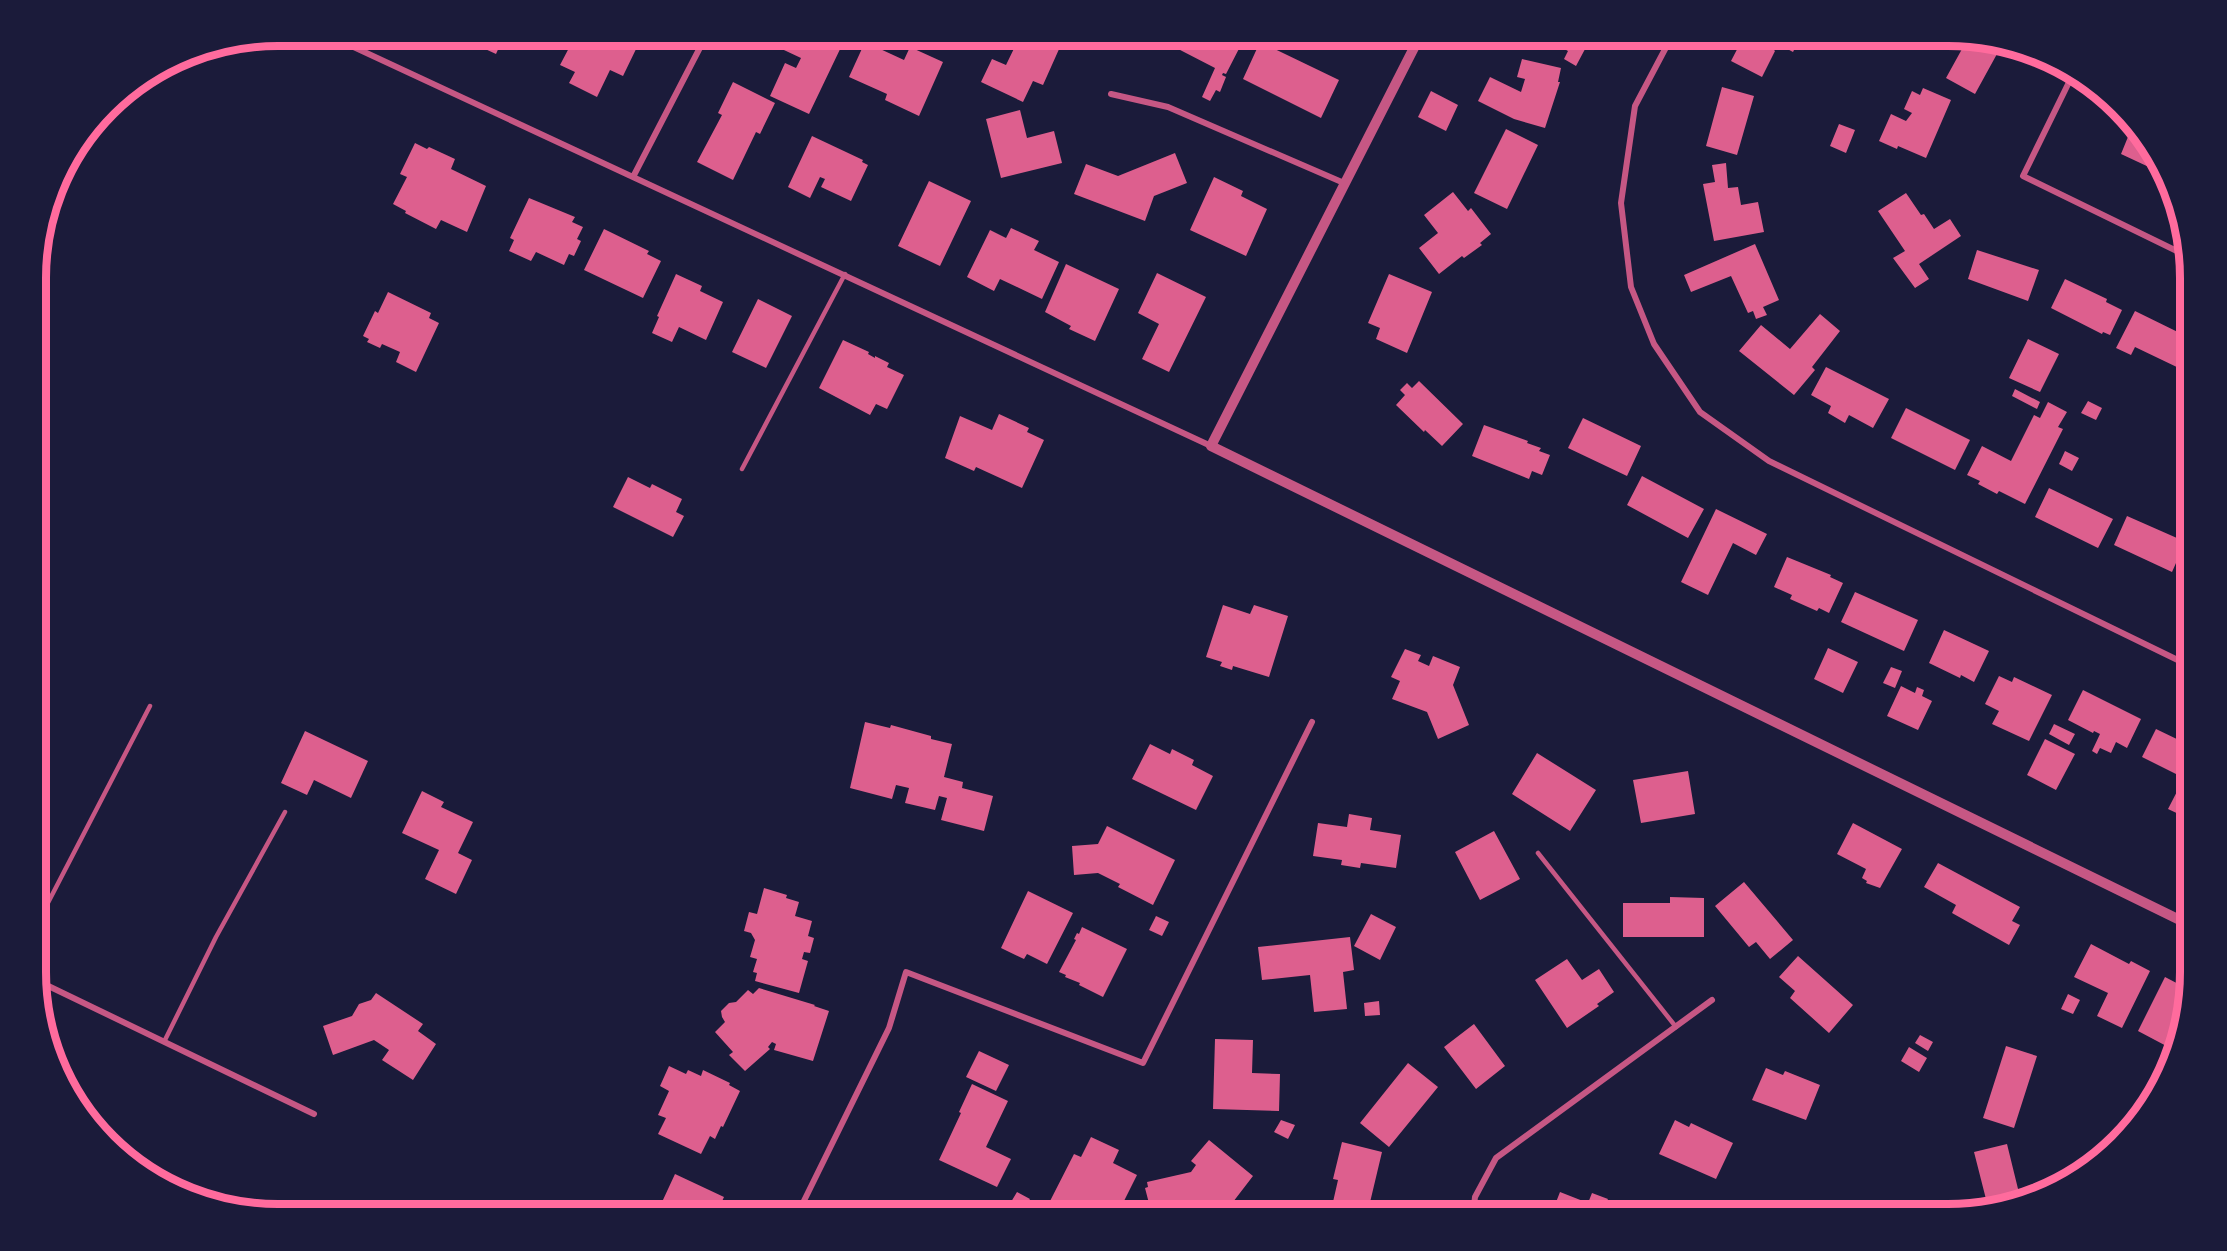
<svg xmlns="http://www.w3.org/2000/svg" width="2227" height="1251" viewBox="0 0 2227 1251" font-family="Raleway,sans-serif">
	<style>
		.building { fill: #dd5f8e }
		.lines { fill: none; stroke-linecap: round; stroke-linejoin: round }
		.service { stroke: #c65784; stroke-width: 4.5 }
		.minor { stroke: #c65784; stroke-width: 6 }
		.tertiary { stroke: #c65784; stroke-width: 10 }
		.rim { fill: none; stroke: #ff6b9d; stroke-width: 8 }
	</style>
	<rect width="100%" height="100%" fill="#1b1b3a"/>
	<!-- building -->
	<path class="building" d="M457,36h47l-8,18z
		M584,36h35l19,9 -15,31 -13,-6 -13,27 -28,-14 6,-11 -15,-7 10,-19 8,4z
		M759,36h69l15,7 -34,71 -39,-18 15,-33 11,5 5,-10 -43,-20z
		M1020,36l44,2 -21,47 -10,-4 -10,21 -42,-20 11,-23 14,6z
		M1153,36h90l2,1 -19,37 -3,-1 -1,2 4,2 -6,15 -4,-2 -6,11 -8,-4 13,-29z
		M1323,36h25l-4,10z
		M1561,36h31l-16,30 -12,-7 4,-8 -11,-6z
		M1744,36h57l-8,16 -17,-9 -3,6 2,2 -13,26 -31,-16z
		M1970,39l33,4 -28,51 -29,-16 16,-29 2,1z
		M865,42l39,18 6,-13 33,15 -24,54 -34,-16 2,-6 -38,-17z
		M1260,42l79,38 -18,38 -78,-39z
		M1522,59l39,9 -3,14h2l-15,46 -31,-9 -36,-18 12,-24 31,15 4,-13 -8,-2z
		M733,82l42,21 -15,31 -4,-2 -23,48 -36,-18 25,-47 -4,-2z
		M1722,87l32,9 -17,59 -31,-9z
		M1923,88l28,12 -25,58 -28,-12 -1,3 -18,-8 12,-27 15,7 6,-8 -8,-4 8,-18 8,4z
		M1431,91l27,14 -12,26 -28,-14z
		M1020,110l7,28 27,-7 8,32 -61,15 -15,-59z
		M1839,124l16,6 -9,23 -16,-7z
		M2132,127l18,17 6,12 -5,12 -30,-14z
		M1506,129l32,16 -31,64 -33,-16z
		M812,136l51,24 -1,2 6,3 -17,36 -30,-14 4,-8 -5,-2 -10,21 -22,-11z
		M415,143l12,6 2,-2 26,12 -4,10 35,17 -19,46 -26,-12 -5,9 -31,-16 1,-2 -13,-7 14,-27 -7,-3z
		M1175,153l12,30 -33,13 -9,25 -71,-27 12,-30 32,12z
		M1726,163l2,25 10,-1 3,18 17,-3 6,30 -50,9 -11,-57 12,-2 -3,-17z
		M1214,177l29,14 -2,5 26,13 -21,47 -56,-26z
		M929,181l42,20 -31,65 -42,-20z
		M1453,192l15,19 3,-3 20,26 -11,9 2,2 -18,13 -2,-2 -23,18 -20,-26 19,-15 -14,-18z
		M1906,193l15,22 3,-1 10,15 16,-10 11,17 -42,28 10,15 -14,9 -22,-30 12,-7 -27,-40z
		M529,198l46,19 -3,5 11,5 -6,12 4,2 -7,15 -5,-2 -5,11 -28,-13 -5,9 -22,-10 5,-11 -4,-2z
		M1011,228l28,13 -5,9 25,12 -17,37 -42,-20 -6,12 -27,-14 23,-47 16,8z
		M604,229l45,22 -2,3 14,7 -18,37 -59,-28z
		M1755,244l24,56 -16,7 4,8 -11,4 -3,-8 -5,2 -17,-37 -40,16 -7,-17z
		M1977,250l62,20 -11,31 -60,-22z
		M1066,264l53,25 -24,52 -26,-12 2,-3 -26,-14z
		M1157,273l49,24 -37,75 -27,-13 17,-35 -21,-11z
		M676,274l26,12 -2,5 23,11 -17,38 -27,-13 -7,15 -20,-9 7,-16 -2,-1z
		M1389,274l43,18 -25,61 -31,-14 4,-11 -12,-5z
		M2065,279l42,20 -1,3 16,8 -12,25 -7,-3 -1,2 -51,-26z
		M388,292l43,21 -2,5 10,5 -23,49 -20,-10 4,-10 -18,-8 -2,4 -13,-6 2,-3 -6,-3 12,-25 3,2z
		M758,299l34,17 -26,52 -34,-16z
		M2135,311l55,27v17l-7,15 -48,-23 -4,8 -15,-7z
		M1820,314l20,17 -28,36 3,3 -21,25 -55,-44 22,-26 29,24z
		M2028,339l31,15 -19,38 -31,-14z
		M843,340l26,12 -1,2 7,4v-2l14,7 -2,4 17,8 -17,34 -11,-5 -6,11 -51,-27z
		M1826,367l63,32 -16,29 -24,-13 -4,8 -17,-10 3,-7 -20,-11z
		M1419,381l44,43 -21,22 -17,-16 -1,2 -28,-27 9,-10 -5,-5 7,-7 5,5z
		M2190,386v18l-7,-4z
		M2015,389l25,13 -3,7 -25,-13z
		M2088,401l14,7 -6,12 -15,-7z
		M2048,402l19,10 -9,15 5,2 -38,75 -26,-13 -2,3 -19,-10 2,-3 -13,-6 15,-29 29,15 23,-46 6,3z
		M1906,408l64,32 -15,30 -64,-32z
		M999,414l30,14 -2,4 17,8 -22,48 -46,-21 -2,4 -29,-13 15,-42 32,14z
		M1583,418l58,28 -14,30 -59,-28z
		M1484,425l44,16 -1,2 14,5 -2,3 11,4 -8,20 -10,-4 -3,8 -57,-23z
		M2065,451l14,7 -7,13 -13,-7z
		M1642,476l62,33 -16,29 -61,-33z
		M628,477l22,11 2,-4 30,15 -6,13 8,4 -11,21 -60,-30z
		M2049,488l64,31 -15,29 -63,-31z
		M1716,509l51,25 -11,21 -23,-12 -25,52 -27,-13z
		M2127,516l59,26 -5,9 9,5v2l-4,10 -10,-5 -4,9 -58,-27z
		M1787,557l44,18 -1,2 13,6 -14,30 -10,-5 -2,3 -27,-12 2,-4 -18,-8z
		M1855,592l63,28 -14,31 -63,-29z
		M1223,605l27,9 4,-9 34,11 -19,61 -36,-11 -1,4 -12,-4 2,-4 -16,-5z
		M1944,630l45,21 -15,31 -13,-7 -1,3 -31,-15z
		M1828,648l30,14 -15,31 -29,-14z
		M1405,649l16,6 -3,6 11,5 4,-10 27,11 -7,18 16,40 -31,14 -11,-27 -35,-13 8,-18 -9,-4z
		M1891,667l11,4 -7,17 -12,-5z
		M1999,676l13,6 2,-5 38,18 -23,46 -37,-17 7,-13 -14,-7z
		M1901,686l14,7 2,-6 7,3 -2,6 10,5 -14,29 -31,-14z
		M2083,690l58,29 -14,29 -11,-6 -5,11 -11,-5 -3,6 -5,-3 8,-17 -6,-3 -1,2 -25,-13z
		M865,722l25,6 1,-3 40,11v3l21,5 -8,33 19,5 -1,6 31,8 -9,35 -43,-11 6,-22 -8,-2 -4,14 -30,-7 4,-15 -13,-3 -4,14 -42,-11z
		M2054,724l21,10 -6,11 -20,-11z
		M2156,729l27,13 1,-3 6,3v64l-5,11 -17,-8 16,-31 -42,-21z
		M305,731l63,30 -17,37 -37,-18 -7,15 -26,-12z
		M2045,739l30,15 -19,36 -29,-15z
		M1150,744l20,10 2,-5 22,11 -2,5 21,11 -17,34 -64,-31z
		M1537,753l59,37 -26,41 -58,-37z
		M1688,771l7,43 -54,9 -8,-43z
		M422,791l22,11 -3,5 32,15 -15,31 14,7 -16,34 -31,-15 14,-29 -37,-17z
		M1349,814l23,4 -2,12 31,5 -5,33 -35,-5 -1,5 -19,-3 1,-5 -29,-4 5,-33 29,4z
		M1853,823l49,26 -22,39 -14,-5 1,-2 -5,-3 4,-9 -29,-15z
		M1107,826l68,34 -22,45 -35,-18 2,-3 -22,-11 -24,2 -2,-29 26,-2z
		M1494,831l26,48 -40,21 -25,-48z
		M1938,863l82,44 -8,14 8,4 -11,20 -57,-32 4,-8 -32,-18z
		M1744,882l49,58 -23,19 -14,-17 -7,5 -34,-41z
		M764,888l23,7 -1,3 13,4 -4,14 17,5 -4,15 6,2 -4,15 -6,-1 -2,7 6,2 -9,32 -44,-12 2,-8 -4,-1 4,-13 -7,-2 5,-17 -4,-7 -7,-2 5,-19 8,2z
		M1028,891l45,22 -26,51 -20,-10 -3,5 -23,-11z
		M1670,897l34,1v39h-81v-34h47z
		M1371,914l25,13 -16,33 -26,-14z
		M1156,916l13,6 -7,14 -13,-6z
		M1082,927l45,22 -24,48 -24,-12 1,-2 -15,-6 1,-2 -7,-3 17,-32 -2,-1 3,-6 2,1z
		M1350,937l4,33 -11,2 4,37 -33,3 -4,-37 -48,5 -4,-33z
		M2091,944l38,20 2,-3 19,10 -28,57 -25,-12 11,-23 -34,-16z
		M1798,956l55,49 -24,28 -39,-35 5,-7 -16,-14z
		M1567,959l15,21 17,-11 15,23 -17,12 2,2 -32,22 -32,-48z
		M2165,977l25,13 -18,59 -34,-18z
		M759,988l56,17 -1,1 15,5 -16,50 -39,-11 2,-6 -4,-2 -4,5 2,2 -25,22 -16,-16 4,-3 -18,-20 10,-10 -3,-5 -1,-6 8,-8 7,-1 12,-12 5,4z
		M376,993l47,31 -5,7 18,13 -23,36 -31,-20 7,-10 -15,-10 -41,15 -10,-29 29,-10 7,-12 12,-4z
		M2068,994l12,6 -7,14 -12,-5z
		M1379,1001l1,14 -15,1 -1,-13z
		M1474,1024l31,42 -29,23 -32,-42z
		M1920,1035l13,7 -5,9 -13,-8z
		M1215,1039l38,1 -1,33 28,1 -1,37 -66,-2z
		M2006,1046l31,10 -23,72 -31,-10z
		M1909,1047l18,11 -8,14 -18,-11z
		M979,1051l30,14 -13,26 -30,-14z
		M1408,1063l30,24 -49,60 -29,-24z
		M669,1066l17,8 2,-4 13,6 2,-6 27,13 -1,2 11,6 -17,36 -2,-1 -6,13 -5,-3 -9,18 -43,-20 8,-16 -8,-3 11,-24 -9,-5z
		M1766,1068l17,7 2,-4 35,14 -14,35 -54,-20z
		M972,1084l36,17 -22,46 25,12 -14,28 -58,-27 22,-47 -2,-1z
		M1281,1120l14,5 -7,14 -14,-7z
		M1675,1120l14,7 2,-4 42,20 -17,36 -57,-25z
		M1091,1137l28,13 -6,13 24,12 -20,40h-18l-10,-5 -2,5h-20l-19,-10 26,-51 7,3z
		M1209,1140l44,36 -20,26 -51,13h-30l-7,-27 3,-1 -1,-5 44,-10 5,-7 -5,-4z
		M1342,1142l40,10 -15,63h-37l8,-35 -5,-1z
		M2007,1144l13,53 -32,10 -14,-55z
		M167,1173l59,28 -3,7 -8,-1 -53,-23z
		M675,1174l49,23 -6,13 11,5h-73z
		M1017,1192l13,7 -6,10 -13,-7z
		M1560,1192l28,11 4,-10 16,6 -3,6 23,10h-77z"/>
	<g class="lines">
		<!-- service -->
		<path class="service" d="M742,469l103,-195
			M1538,853l138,174
			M38,922l112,-216
			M164,1042l52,-105 69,-125"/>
		<!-- minor -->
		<path class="minor" d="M330,36l881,410
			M1672,36l-37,70 -14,97 10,84 23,57 46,68 69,49 421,205
			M2074,72l-51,104 166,81
			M1111,94l57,13 176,76
			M633,177l73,-141
			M38,981l276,133
			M797,1215l92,-187 17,-56 237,91 169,-341
			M1473,1215l2,-18 21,-39 216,-158"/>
		<!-- tertiary -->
		<path class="tertiary" d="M1420,36l-209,410 979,479"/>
	</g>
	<!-- crop -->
	<path d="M0 0H2227V1251H0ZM278 46H1948A232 232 0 0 1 2180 278V972A232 232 0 0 1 1948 1204H278A232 232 0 0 1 46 972V278A232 232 0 0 1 278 46Z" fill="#1b1b3a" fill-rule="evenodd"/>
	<path class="rim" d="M278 46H1948A232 232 0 0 1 2180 278V972A232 232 0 0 1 1948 1204H278A232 232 0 0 1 46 972V278A232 232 0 0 1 278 46Z"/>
</svg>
